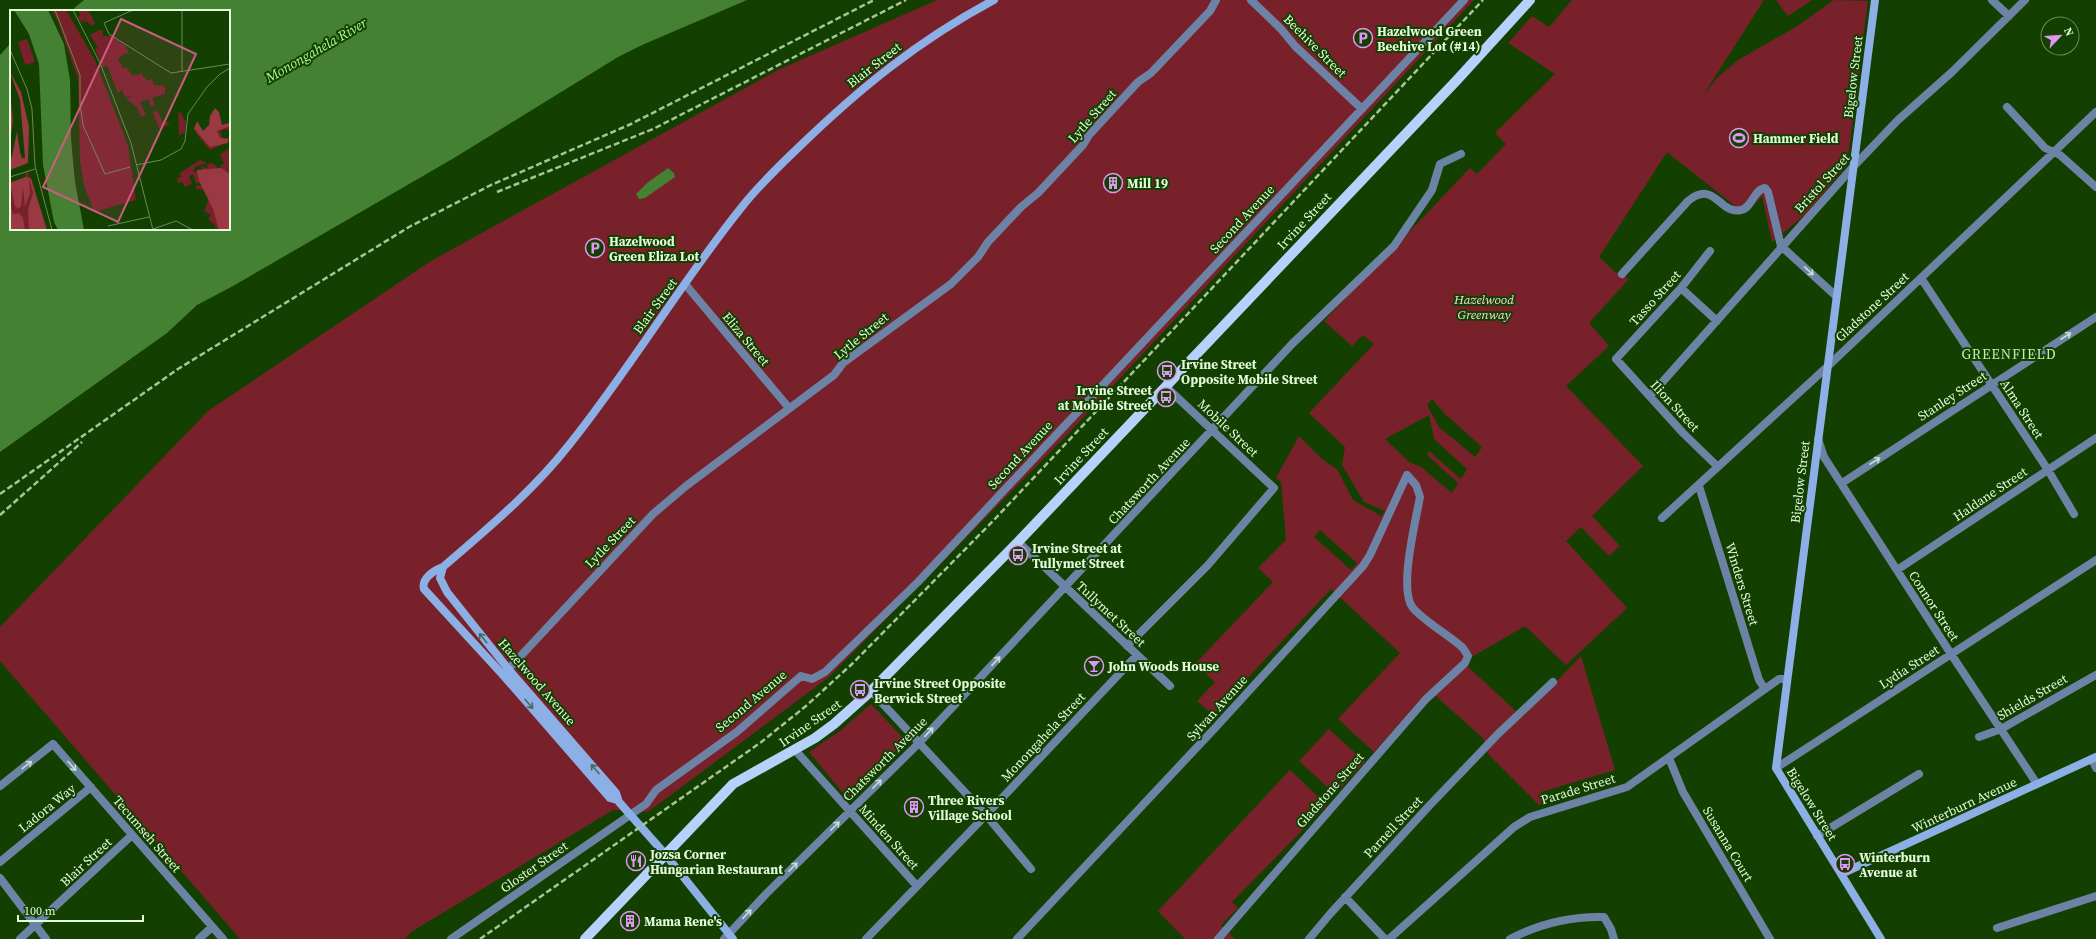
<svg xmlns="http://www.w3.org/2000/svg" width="2096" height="939" viewBox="0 0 2096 939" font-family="'Source Serif 4',serif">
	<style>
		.green { fill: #78212a; fill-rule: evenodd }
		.water { fill: #458132 }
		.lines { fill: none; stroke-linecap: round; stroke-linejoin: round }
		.street { stroke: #6d83a5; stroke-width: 8 }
		.secondary { stroke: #8cafe5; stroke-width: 8 }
		.primary { stroke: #b6d1fb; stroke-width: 10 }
		.rail { stroke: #a6c59b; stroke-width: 2.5; stroke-dasharray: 6 3; stroke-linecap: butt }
		.oneway { stroke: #c6dece }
		.oneway2 { stroke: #436c5c }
		.labels { text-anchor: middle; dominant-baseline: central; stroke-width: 4; stroke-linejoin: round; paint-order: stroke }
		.poi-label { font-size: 13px; font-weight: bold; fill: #e3fcdb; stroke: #134000; text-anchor: start }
		.street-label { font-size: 13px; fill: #e3fcdb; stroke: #134000 }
		.park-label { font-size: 13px; font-style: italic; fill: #f5d9d8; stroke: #134000 }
		.water-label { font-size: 14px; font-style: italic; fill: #abfc93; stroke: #134000 }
		.neighbourhood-label { font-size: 14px; letter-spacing: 1px; fill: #bcefae; stroke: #134000 }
		.inset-road { fill: none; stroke: #668b58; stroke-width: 1 }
		.view { fill: #cc5c81; fill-opacity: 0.15; stroke: #cc5c81; stroke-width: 2 }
		.inset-edge { fill: none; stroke: #e3fcdb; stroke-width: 2 }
	</style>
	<rect width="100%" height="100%" fill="#134000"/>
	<!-- green -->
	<path class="green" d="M937,0h537l-411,439 -234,238 -181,135 -35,-2 -202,122 -6,7h-165l-240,-278v-34l208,-216 223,-150 347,-191z
		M1572,0h192l-60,94 15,-18 19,-16 58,-33 38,-27 34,1 -21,164 -41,49 -34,28 -10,-46 -17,18 -78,-62 -68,105 16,15 14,7 -40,44 20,23 -43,40 77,80 -51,50 28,30 -11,10 -28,-29 -15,14 61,67 -61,57 -41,-39 -62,36 59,55 59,-61 34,114 -74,22 3,12 -5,1 -51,-51 -5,-16 -54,-48 -55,62 -36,-33 62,-66 -69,-64 -118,126 -16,-14 18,-19 -20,-18 78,-82 -15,-14 28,-28 -5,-58 -5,-4 23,-42 24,24 14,9 16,31 28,16 4,-5 -21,-9 -22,-37 3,-18 -36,-34 65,-69 -11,-9 -11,11 -28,-25 146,-153 7,6 29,-30 -11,-11 60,-59 -47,-31 24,-27 17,11zM1432,399l13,15 37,33 -7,10 -36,-30 -12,-22zM1429,415l5,24 33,30 -6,10 -32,-28 -2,4 31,28 -6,10 -31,-26 -12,-5 -24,-23zM1320,530l37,33 -6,7 -37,-33z
		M1776,0h36l-24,16z
		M871,704l35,37 -58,58 -39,-47 31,-21z
		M1329,729l36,33 -30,32 -36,-33z
		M1290,770l37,35 -95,97 6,6 -17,17 14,14h-50l-27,-28z"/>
	<!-- water -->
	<path class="water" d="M84,0h663l-105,45 -24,12 -164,101 -221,128 -36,19 -30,28 -167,119v-397l10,-11 1,185h218v-218h-158z
		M668,168l6,5 1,4 -30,21 -6,1 -3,-5 11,-11z"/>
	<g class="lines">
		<!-- street -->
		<path class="street" d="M1251,0l30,29 14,17 67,63
			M1992,0l17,16
			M2007,107l38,41 15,7 36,32
			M1781,246l55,50
			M1710,251l-29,37 -65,71 67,74 35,34
			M1622,274l66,-73c27,-22 31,14 53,9 11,-2 13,-21 24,-22l3,4 13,54
			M1921,278l127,192 26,44
			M685,284l104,124
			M1681,288l36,33
			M1650,396l203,-229 45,-47 54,-48 73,-72
			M1818,439l6,18 127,197 86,130
			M1842,483l254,-166
			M1699,486l60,194 6,9
			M1662,518l165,-151 269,-255
			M1018,542l152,144
			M1897,570l199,-132
			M1127,646l81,-81 66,-77 -109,-102
			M504,674l149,-160 33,-28 148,-111 9,-12 108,-79 27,-27 10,-15 33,-35 17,-14 45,-48 6,-10 49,-53 13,-9 59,-62 6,-11
			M871,691l115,124 45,54
			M1979,737l22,-8 95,-54
			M795,750l122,136
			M1669,758l14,34 87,147
			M2092,759l4,9
			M1776,768l320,-208
			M0,786l53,-42 170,195
			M1817,836l102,-62
			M0,862l91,-75
			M0,878l46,61
			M1345,897l40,42
			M1997,928l99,-32
			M20,939l112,-104
			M199,939l13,-12
			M451,939l195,-135 10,-14 82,-59 63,-55 11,3 13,-7 93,-90 546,-582
			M724,939l42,-45 152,-150 374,-400 102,-98 38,-56 8,-26 21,-10
			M866,939l120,-124 151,-160
			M1017,939l198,-211 148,-162 7,-11 37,-80 9,10 4,12c-4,23 -22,93 -7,111 12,14 36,27 50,40l5,8 -3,7 -39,36 -208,240
			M1309,939l21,-25 99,-108 69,-72 55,-52
			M1389,939l125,-112 16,-10 97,-30 152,-108h7
			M1510,939c29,-15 61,-23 94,-22l7,12 3,10"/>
		<!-- secondary -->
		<path class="secondary" d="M1875,0l-99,768 105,171
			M443,567l-3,11 7,14 62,78 107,123 3,9 46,52 68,85
			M617,800l-7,-2 -107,-123 -79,-86c-3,-10 10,-19 19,-22 44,-38 90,-76 126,-122 61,-76 111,-161 172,-237 17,-22 38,-42 58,-61 61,-59 120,-107 195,-147
			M1841,874l255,-117"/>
		<!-- primary -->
		<path class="primary" d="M585,939l148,-155 82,-46 19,-14 37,-33 147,-149 439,-462 73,-80"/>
		<!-- rail -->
		<path class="rail" d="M497,192l156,-63 253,-129
			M0,494l178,-125 231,-142 82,-42 140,-61 243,-124
			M0,515l82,-73
			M480,939l280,-196 46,-37 46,-42 141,-143 490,-521"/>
	</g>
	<!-- one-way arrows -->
	<defs><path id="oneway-shaft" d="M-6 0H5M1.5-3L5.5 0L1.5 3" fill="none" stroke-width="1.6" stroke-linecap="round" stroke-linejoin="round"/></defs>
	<g class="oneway">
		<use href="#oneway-shaft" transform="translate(1809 271) rotate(43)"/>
		<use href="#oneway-shaft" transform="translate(2066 336) rotate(-33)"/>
		<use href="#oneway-shaft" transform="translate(1875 461) rotate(-33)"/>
		<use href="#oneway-shaft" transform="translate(996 661) rotate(-47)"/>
		<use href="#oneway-shaft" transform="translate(929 732) rotate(-47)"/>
		<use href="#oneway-shaft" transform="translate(27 765) rotate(-38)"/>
		<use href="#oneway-shaft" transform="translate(72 766) rotate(49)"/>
		<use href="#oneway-shaft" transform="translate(877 784) rotate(-45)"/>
		<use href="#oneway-shaft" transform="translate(835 826) rotate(-45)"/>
		<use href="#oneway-shaft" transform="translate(793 867) rotate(-45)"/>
		<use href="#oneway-shaft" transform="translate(747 914) rotate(-47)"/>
	</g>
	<g class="oneway2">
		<use href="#oneway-shaft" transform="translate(483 638) rotate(-129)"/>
		<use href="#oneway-shaft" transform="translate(529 704) rotate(49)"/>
		<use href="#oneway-shaft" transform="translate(595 769) rotate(-131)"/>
	</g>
	<!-- icons -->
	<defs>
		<symbol id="parking-ring" viewBox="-11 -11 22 22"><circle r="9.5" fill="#134000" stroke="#de98f2" stroke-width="1.5"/><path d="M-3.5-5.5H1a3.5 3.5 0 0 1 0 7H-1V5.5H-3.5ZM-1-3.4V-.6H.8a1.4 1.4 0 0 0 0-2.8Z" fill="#de98f2"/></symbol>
		<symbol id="stadium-ring" viewBox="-11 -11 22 22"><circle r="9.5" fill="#134000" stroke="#de98f2" stroke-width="1.5"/><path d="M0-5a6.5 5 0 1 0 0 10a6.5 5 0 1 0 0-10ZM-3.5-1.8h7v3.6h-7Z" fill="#de98f2"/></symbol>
		<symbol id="building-ring" viewBox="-11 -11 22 22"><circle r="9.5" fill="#134000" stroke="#de98f2" stroke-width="1.5"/><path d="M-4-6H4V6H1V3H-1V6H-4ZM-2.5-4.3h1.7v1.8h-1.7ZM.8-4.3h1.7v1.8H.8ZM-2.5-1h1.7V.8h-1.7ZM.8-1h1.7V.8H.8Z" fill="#de98f2"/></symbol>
		<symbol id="bus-ring" viewBox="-11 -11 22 22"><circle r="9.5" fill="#134000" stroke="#de98f2" stroke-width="1.5"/><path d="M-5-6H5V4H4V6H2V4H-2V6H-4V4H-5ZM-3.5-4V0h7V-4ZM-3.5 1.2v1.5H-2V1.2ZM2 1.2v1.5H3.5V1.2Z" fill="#de98f2"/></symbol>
		<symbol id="bar-ring" viewBox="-11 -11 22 22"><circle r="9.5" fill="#134000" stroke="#de98f2" stroke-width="1.5"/><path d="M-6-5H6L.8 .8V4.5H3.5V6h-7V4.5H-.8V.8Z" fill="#de98f2"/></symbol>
		<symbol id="restaurant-ring" viewBox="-11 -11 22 22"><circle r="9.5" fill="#134000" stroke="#de98f2" stroke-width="1.5"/><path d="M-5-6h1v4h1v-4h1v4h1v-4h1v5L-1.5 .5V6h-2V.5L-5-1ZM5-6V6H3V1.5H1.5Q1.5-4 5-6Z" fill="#de98f2"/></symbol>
	</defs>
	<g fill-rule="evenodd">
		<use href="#parking-ring" x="1352" y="27" width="22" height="22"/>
		<use href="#stadium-ring" x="1728" y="127" width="22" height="22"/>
		<use href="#building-ring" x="1102" y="172" width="22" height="22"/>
		<use href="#parking-ring" x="584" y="237" width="22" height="22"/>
		<use href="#bus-ring" x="1156" y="360" width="22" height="22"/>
		<use href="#bus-ring" x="1155" y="386" width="22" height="22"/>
		<use href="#bus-ring" x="1007" y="544" width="22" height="22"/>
		<use href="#bar-ring" x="1083" y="655" width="22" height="22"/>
		<use href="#bus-ring" x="849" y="679" width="22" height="22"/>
		<use href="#building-ring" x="903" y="796" width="22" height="22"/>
		<use href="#restaurant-ring" x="625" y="850" width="22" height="22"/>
		<use href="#bus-ring" x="1834" y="853" width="22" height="22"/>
		<use href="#building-ring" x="619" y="910" width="22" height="22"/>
	</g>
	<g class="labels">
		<!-- poi labels -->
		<g class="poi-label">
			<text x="1377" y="31">Hazelwood Green<tspan x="1377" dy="15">Beehive Lot (#14)</tspan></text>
			<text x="1753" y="138">Hammer Field</text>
			<text x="1127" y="183">Mill 19</text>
			<text x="609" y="241">Hazelwood<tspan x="609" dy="15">Green Eliza Lot</tspan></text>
			<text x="1181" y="364">Irvine Street<tspan x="1181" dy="15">Opposite Mobile Street</tspan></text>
			<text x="1152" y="390" text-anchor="end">Irvine Street<tspan x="1152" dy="15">at Mobile Street</tspan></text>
			<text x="1032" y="548">Irvine Street at<tspan x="1032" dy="15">Tullymet Street</tspan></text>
			<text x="1108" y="666">John Woods House</text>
			<text x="874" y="683">Irvine Street Opposite<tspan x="874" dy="15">Berwick Street</tspan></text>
			<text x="928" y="800">Three Rivers<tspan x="928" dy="15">Village School</tspan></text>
			<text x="650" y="854">Jozsa Corner<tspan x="650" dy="15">Hungarian Restaurant</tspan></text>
			<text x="1859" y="857">Winterburn<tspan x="1859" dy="15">Avenue at</tspan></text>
			<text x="644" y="921">Mama Rene's</text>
		</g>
		<!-- street labels -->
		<g class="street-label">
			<text transform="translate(1315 46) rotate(45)">Beehive Street</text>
			<text transform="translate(874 65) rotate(-38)">Blair Street</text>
			<text transform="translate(1853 77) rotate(-83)">Bigelow Street</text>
			<text transform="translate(1092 116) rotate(-49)">Lytle Street</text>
			<text transform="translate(1822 183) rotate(-48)">Bristol Street</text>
			<text transform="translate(1242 219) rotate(-47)">Second Avenue</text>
			<text transform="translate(1304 221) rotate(-47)">Irvine Street</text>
			<text transform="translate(1655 298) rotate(-48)">Tasso Street</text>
			<text transform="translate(655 306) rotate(-54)">Blair Street</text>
			<text transform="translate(1872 307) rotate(-43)">Gladstone Street</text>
			<text transform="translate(861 336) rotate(-39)">Lytle Street</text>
			<text transform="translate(746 339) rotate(50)">Eliza Street</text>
			<text transform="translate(1952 396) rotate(-33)">Stanley Street</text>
			<text transform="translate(1675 406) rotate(47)">Ilion Street</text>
			<text transform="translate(2022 409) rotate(57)">Alma Street</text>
			<text transform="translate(1228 428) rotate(43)">Mobile Street</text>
			<text transform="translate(1020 455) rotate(-47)">Second Avenue</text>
			<text transform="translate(1081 456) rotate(-47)">Irvine Street</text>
			<text transform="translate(1149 481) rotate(-47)">Chatsworth Avenue</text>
			<text transform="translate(1800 482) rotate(-83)">Bigelow Street</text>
			<text transform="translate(1990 494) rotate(-34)">Haldane Street</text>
			<text transform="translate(610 542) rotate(-46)">Lytle Street</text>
			<text transform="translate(1742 584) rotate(73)">Winders Street</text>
			<text transform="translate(1934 606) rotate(57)">Connor Street</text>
			<text transform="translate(1111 614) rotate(43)">Tullymet Street</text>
			<text transform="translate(1909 667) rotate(-33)">Lydia Street</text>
			<text transform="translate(537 682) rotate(49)">Hazelwood Avenue</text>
			<text transform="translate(2032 697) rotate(-30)">Shields Street</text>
			<text transform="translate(751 701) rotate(-40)">Second Avenue</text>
			<text transform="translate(1217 708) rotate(-48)">Sylvan Avenue</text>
			<text transform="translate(810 723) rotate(-35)">Irvine Street</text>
			<text transform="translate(1043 737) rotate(-47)">Monongahela Street</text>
			<text transform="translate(885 759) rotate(-45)">Chatsworth Avenue</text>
			<text transform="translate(1578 789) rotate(-17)">Parade Street</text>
			<text transform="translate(1330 790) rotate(-49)">Gladstone Street</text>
			<text transform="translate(1812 804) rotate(58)">Bigelow Street</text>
			<text transform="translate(1964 805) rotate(-25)">Winterburn Avenue</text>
			<text transform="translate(47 808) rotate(-39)">Ladora Way</text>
			<text transform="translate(1393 827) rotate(-47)">Parnell Street</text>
			<text transform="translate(147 834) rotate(49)">Tecumseh Street</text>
			<text transform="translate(889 837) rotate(48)">Minden Street</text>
			<text transform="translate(1728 844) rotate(59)">Susanna Court</text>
			<text transform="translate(86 862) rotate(-43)">Blair Street</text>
			<text transform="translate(534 867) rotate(-35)">Gloster Street</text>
		</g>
		<!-- park labels -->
		<g class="park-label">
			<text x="1484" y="299">Hazelwood<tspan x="1484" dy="15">Greenway</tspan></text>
		</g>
		<!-- water labels -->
		<g class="water-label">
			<text transform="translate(316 50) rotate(-30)">Monongahela River</text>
		</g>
		<!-- neighbourhood labels -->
		<g class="neighbourhood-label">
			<text x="2009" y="354">GREENFIELD</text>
		</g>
	</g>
	<!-- overview -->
	<g transform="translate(10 10)">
		<rect width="220" height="220" fill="#134000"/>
		<path d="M42,0h14l29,50 33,86 8,54 -42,12 -10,-27 -4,-23 -2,-83 -20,-57zM68,0h10l7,13 -4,3 -4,-5 -5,3 4,-5 -6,3 -2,-5 3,-2zM89,20h3l1,6h8l14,9 4,9 -4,-1 -7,6 5,9 3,-1 7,9 9,-3 2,5 3,-1 -2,4 7,-2 2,6 11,1v8l-13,4 3,7 -4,1 -3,-7 -8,3 6,14h-5l-4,-9 -11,-8 8,-3 -9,1 -3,-7 -4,3 -11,-28 -4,3 -8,-19 3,-1 -8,-13zM17,29l8,23 -10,3 -7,-23zM147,100l6,13 5,-1 1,3 -10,3 -6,-16zM171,102l3,8h2l-1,13 -6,2 -1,-22zM209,105l3,10 8,-3v10l-3,-3 -7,2 3,8 6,-2 1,4 -20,9 -14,-17 22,-7zM220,138v80l-16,2 2,-4 -8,-7 3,-4 -7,-4 6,-14 -2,-7 -12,-1v-3h11l-1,-5 -10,3 -3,-10 -4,2 3,8 -8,3 -1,-5 -5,1 -1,-5 4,-1 -1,-4 20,-13 7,3 -12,4 -2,5 9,-2 -1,-4 7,2 -1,-4 5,-1 8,7 1,-5 4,-2 -7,-7 5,4 -3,-6zM18,162l5,21 -5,16 1,7 16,14h-35v-48l16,-4 -1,-5z" fill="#78212a"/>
		<path d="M0,62l11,20 8,35 -1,36 -18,7v-12l2,-1 5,-26 3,21 2,6h3l-5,-58zM0,81l3,30 -3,21zM205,98l4,4 3,13 8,-2v3l-13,5 3,7 8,1v4l-18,4 -16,-18 3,-8 6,10 6,-6 1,-9zM211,158l9,6 -1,56h-10l-6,-21 -14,-28 -2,-11zM15,167l6,1 16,52h-18l-1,-21 5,-16 -4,-15 1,15 -5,13 -2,-18 -2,18 -3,3 -3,-3 -5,-23zM0,193l3,11 6,-1 4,5 2,12h-15z" fill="#9a3941"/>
		<path d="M4,0h34l16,34 6,36 1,59 4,43 9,48h-26l-4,-8 -11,-57 -4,-101 -10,-30z" fill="#458132"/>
		<path class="inset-road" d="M45,0l25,65v28l3,22 22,49 25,-7M63,0l27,53 31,80 22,87M123,0l-29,13 5,11 62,39 59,-9M0,40l17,39 5,20 3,57 17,64M172,62v-62M126,155l25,-5 20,-11 4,-8 3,-27 19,-27 13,-13 10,-6M0,167l25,-8M98,216l41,-9M143,219l23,-8 17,9"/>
		<path class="view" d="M111,9l75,35 -78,168 -75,-35z"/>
		<rect width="220" height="220" class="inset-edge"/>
	</g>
	<!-- north arrow -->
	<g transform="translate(2060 36) rotate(65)"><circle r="19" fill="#134000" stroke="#668b58"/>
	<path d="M0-3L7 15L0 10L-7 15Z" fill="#de98f2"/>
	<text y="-6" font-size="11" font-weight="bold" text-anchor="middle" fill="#e3fcdb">N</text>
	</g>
	<!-- scale -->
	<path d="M18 915v6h125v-6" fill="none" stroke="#e3fcdb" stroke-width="2"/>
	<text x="24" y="915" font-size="12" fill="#e3fcdb" stroke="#134000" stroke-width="3" paint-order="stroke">100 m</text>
</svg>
